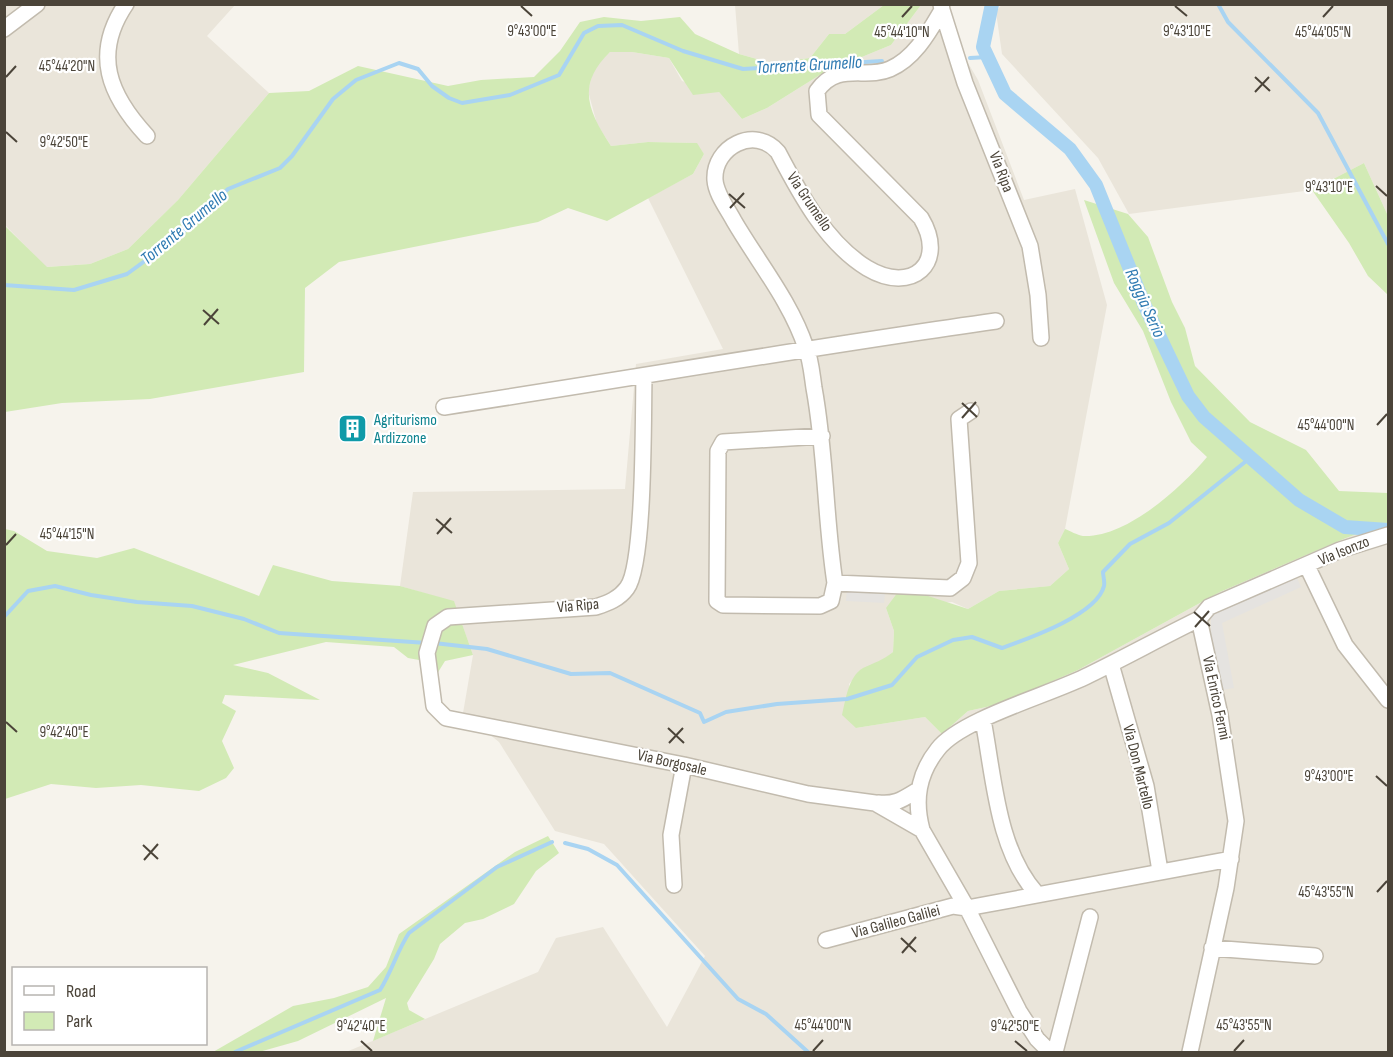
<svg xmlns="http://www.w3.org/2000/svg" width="1393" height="1057" viewBox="0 0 1393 1057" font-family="'Sofia Sans Condensed',sans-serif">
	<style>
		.residential { fill: #eae5da }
		.green { fill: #d2eab5 }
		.parking { fill: #e5e3e0 }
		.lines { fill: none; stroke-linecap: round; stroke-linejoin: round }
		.stream { stroke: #a9d4f2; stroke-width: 4 }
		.canal { stroke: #a9d4f2; stroke-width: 14 }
		.street-casing { stroke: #c2bbae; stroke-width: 18 }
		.street { stroke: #fff; stroke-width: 15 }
		.ticks { fill: none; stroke: #4b4439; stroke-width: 2 }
		.labels { text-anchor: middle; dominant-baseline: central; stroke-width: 4.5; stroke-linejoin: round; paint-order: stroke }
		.street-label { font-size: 16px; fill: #4b4439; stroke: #fff }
		.culture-label { font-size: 16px; fill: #0d838f; stroke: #fff; text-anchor: start }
		.water-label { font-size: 18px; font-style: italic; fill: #2e7ab2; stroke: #fff }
		.ticks-label { font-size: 15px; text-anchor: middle; fill: #4b4439; stroke: #fff; stroke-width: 4.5; stroke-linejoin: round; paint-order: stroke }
	</style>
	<rect width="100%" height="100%" fill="#f6f3ec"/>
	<!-- residential -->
	<path class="residential" d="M1002,4l386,1v211l-24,-53 -52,27 -183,24 -31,-56 -96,-104 -6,-42z
		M4,5h231l-28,31 62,57 -91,107 -50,49 -38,15 -44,3 -41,-42z
		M735,5h149l-39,29h-16l-19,24 -39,5 -32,-9z
		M921,5h13l44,75 46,120 51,-11 32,116 -42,224 -7,14 11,26 -19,17 -51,5 -31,18 -16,-7 -66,6 8,23 -1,21 -14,11 -17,6 -13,15 7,44 69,-11 17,17 26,-23 32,-7 78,-34 142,-78 126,-54 42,-15v529h-1042l192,-80 18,-34 47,-11 64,100 38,-71 -101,-112 -49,-13 -56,-89 -36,-29 10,-58 -19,-53 -54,-16 13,-94 212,-3 11,-125 87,-15 -75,-151 45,-24 11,-20 -8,-11 -48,-1 -37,4 -14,-22 -9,-33 6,-24 16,-15h22l37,6 13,23 37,11 23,27 25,-11 56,-35 68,-28z"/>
	<!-- green -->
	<path class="green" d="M884,5h37l-30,40 -68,28 -56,35 -25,11 -23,-27 -26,3 -24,-37 -37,-6h-22c-34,33 -22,59 1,94l37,-4 49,1 7,11 -11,20 -86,47 -39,-13 -30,14 -199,40 -34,26 -1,84 -154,27 -88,4 -57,9 -1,-187 43,42 43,-3 38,-15 50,-49 91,-107 40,-2 49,-25 90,20 33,-6 53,-3 26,-26 20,-29 24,-5 37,4 39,-4 15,17 44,20 32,9 39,-5 19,-24h16z
		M1364,163l24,53v79l-20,-19 -19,-33 -37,-53z
		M1084,200l44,14 20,23 24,65 13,26 10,38 55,56 56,28 33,41 49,2v30l-42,15 -126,54 -142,78 -78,34 -32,7 -26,23 -17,-17 -69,11 -14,-13c4,-16 6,-38 21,-47 11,-5 20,-8 30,-16l1,-21 -8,-23 12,-16 24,2 46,15 31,-18 51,-5 19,-17 -11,-26 7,-14c5,2 12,6 18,7 43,2 98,-48 124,-79l-16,-15 -20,-40 -28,-71 -29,-48z
		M5,529l9,2 33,20 50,7 37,-10 125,48 14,-31 59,16 68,5 54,15 19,54 -28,6 -18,29 -8,-30 -11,-2 -14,-11 -68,-5 -93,23 35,8 52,27 -95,-5 -3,8 14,8 -14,30 12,27 -8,10 -27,13 -58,-6 -45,3 -45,-4 -46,15z
		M548,836l11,17 -23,18 -22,33 -31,15 -18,4 -25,21 -6,15 -27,44 2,7 16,9 -52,22 13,-43 -88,43 -39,11h-46l80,-46 41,-8 34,-11 18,-20 13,-33 116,-82z"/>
	<!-- parking -->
	<path class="parking" d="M1296,576l5,11 -79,36 12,65 -12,2 -11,-55v-19z
		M847,590l38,2 -1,11 -38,-2z"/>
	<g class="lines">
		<!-- stream -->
		<path class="stream" d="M1218,4l10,18 90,91 70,131
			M970,58l18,-1
			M4,285l70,5 53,-16 52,-38 49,-47 52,-21 12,-12 41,-57 23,-19 43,-17 19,6 14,17 17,12 13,5 48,-8 49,-20 25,-42 14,-7 24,-1 61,26 60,18 139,-8
			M4,617l24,-26 27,-5 36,9 46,7 55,4 52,13 35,14 148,10
			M434,643l53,6 84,25 39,-1 90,40 4,9 22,-10 51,-8 70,-5 45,-14 25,-28 36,-17 19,-3 30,11c25,-9 95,-33 102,-62 1,-4 -1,-10 -1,-14l27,-28 39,-21 81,-65
			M565,843l23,6 29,16 121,134 28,15 42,38
			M235,1052l145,-62c12,-19 17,-39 29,-57l88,-66 55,-25"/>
		<!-- canal -->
		<path class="canal" d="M992,4l-9,43 22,47 65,55 26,36 48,119 44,92 16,21 95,83 46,27 43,3"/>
		<defs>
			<path id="street" d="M126,4c-34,50 -17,91 21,132
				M941,4l1,6c-13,22 -27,48 -52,59 -25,11 -52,-8 -73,22l2,24 102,103c27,45 -9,77 -54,50 -41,-25 -67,-74 -89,-116 -23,-27 -65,-5 -63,28 1,14 12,28 19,41 24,41 57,81 72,127 5,12 6,27 8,40 12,65 11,130 21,195l115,5 13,-10 6,-15 -10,-144 12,-8
				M942,10l23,73 65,163 8,49 3,43
				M4,29l33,-25
				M644,377c-1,38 1,187 -17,211 -8,11 -19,15 -31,19l-148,10 -13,9 -8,27 7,53 12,12 238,47 124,29 67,9 47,27 45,78 52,103 18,28 13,13
				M444,407c184,-28 367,-60 552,-86
				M822,436l-99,6 -5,9 -1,150 6,4 97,1 11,-5 4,-18
				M1307,566l38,79 43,55
				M1111,664l35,122 14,85
				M983,720c11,57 14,130 54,174
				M878,803c18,2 25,-4 40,-13
				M922,830c-8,-30 -4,-56 16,-81 23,-30 114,-55 151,-74 37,-18 73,-38 110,-56l10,-12 131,-57 48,-15
				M674,885l-3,-50 13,-70
				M826,940l127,-34 14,2 264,-49
				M1212,948l103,8
				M1055,1052l35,-135
				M1190,1052l36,-164 10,-67 -16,-106 -21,-96"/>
		</defs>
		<!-- street casing -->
		<use href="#street" class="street-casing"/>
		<!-- street -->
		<use href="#street" class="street"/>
	</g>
	<!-- ticks -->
	<path class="ticks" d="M521,6l11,10M1175,6l12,10M902,17l10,-11M1323,17l10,-11M6,77l10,-11M1255,77l15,14M1255,92l14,-15M6,132l11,10M1376,186l11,10M729,194l16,14M730,208l14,-15M203,310l16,14M204,325l14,-16M962,403l15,14M962,418l14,-16M1377,425l10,-11M436,519l16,14M437,534l14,-16M6,545l10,-11M1194,612l16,14M1195,627l14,-16M6,722l11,10M668,728l16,15M669,743l14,-15M1376,776l11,10M143,845l15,14M144,860l14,-16M1377,892l10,-11M901,938l15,14M902,953l14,-16M361,1041l11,10M1015,1041l12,10M813,1051l10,-11M1234,1051l10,-11"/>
	<!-- icons -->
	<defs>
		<symbol id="building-square" viewBox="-11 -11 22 22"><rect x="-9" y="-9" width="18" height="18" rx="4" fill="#0f9aa8" stroke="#fff"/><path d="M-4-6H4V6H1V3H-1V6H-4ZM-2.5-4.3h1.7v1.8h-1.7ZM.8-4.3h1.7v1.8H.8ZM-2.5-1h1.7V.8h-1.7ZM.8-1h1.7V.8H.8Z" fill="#fff"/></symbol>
	</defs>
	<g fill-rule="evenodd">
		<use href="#building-square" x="336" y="412" width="33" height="33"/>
	</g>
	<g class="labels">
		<!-- street labels -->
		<g class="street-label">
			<text transform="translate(1001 172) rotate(69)">Via Ripa</text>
			<text transform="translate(809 202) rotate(56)">Via Grumello</text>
			<text transform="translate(1344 551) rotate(-22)">Via Isonzo</text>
			<text transform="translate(578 606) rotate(-5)">Via Ripa</text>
			<text transform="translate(1216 698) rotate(78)">Via Enrico Fermi</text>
			<text transform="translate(672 763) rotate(13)">Via Borgosale</text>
			<text transform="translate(1138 767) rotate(76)">Via Don Martello</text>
			<text transform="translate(896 922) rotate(-15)">Via Galileo Galilei</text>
		</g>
		<!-- culture labels -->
		<g class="culture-label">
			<text x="374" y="420">Agriturismo<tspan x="374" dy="18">Ardizzone</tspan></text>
		</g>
		<!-- water labels -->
		<g class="water-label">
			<text transform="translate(809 65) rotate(-3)">Torrente Grumello</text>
			<text transform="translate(184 227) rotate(-40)">Torrente Grumello</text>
			<text transform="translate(1145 303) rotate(66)">Roggia Serio</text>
		</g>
	</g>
	<g class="ticks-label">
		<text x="532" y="36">9°43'00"E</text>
		<text x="1187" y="36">9°43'10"E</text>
		<text x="902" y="37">45°44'10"N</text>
		<text x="1323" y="37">45°44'05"N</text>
		<text x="67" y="71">45°44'20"N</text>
		<text x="64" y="147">9°42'50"E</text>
		<text x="1329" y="192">9°43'10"E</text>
		<text x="1326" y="430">45°44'00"N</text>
		<text x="67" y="539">45°44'15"N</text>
		<text x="64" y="737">9°42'40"E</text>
		<text x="1329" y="781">9°43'00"E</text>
		<text x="1326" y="897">45°43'55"N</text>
		<text x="823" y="1030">45°44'00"N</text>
		<text x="1244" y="1030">45°43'55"N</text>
		<text x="361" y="1031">9°42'40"E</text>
		<text x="1015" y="1031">9°42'50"E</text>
	</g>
	<!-- border -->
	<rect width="1393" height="1057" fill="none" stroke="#4b4439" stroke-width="12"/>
	<!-- legend -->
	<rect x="12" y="967" width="195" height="78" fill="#ffffff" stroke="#b7b4b0" stroke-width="1.5"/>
	<rect x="24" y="986" width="30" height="9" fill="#ffffff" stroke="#b7b4b0" stroke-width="1.5"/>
	<text x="66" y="997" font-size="18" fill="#4b4439">Road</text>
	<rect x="24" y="1012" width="30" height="18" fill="#d2eab5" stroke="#b7b4b0" stroke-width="1.5"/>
	<text x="66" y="1027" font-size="18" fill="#4b4439">Park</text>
</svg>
